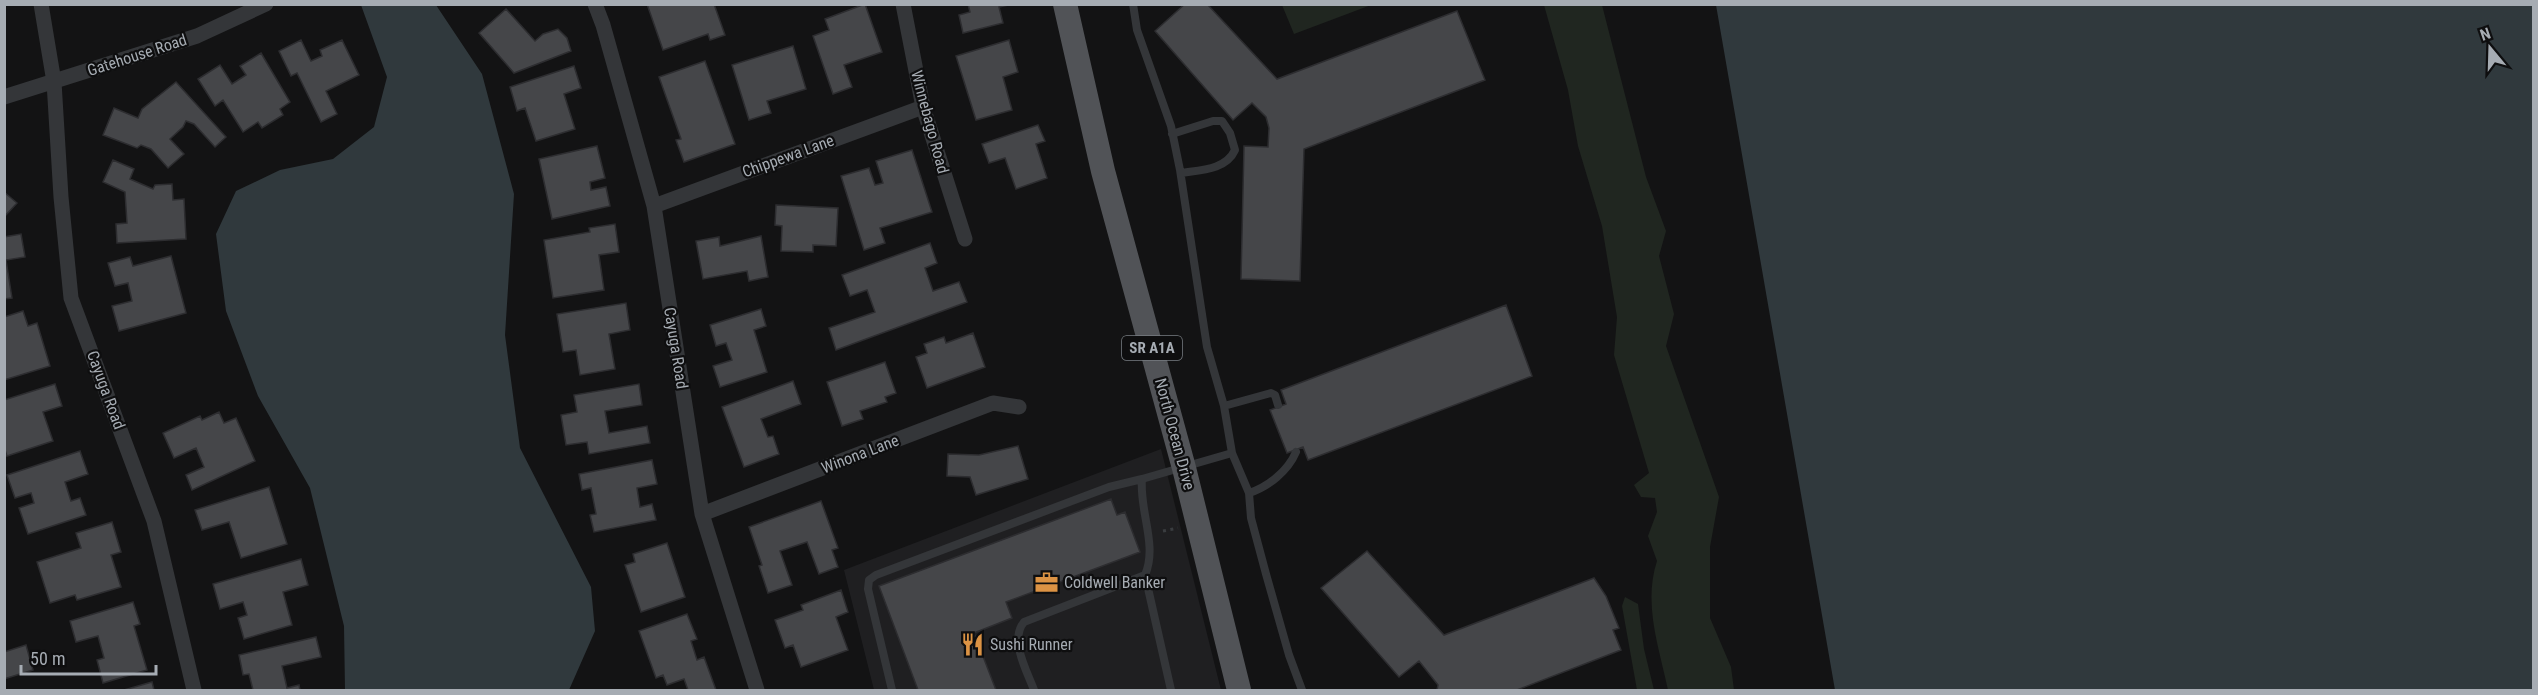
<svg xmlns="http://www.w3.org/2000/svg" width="2538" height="695" viewBox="0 0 2538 695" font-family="'Roboto Condensed',sans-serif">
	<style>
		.built { fill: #1f1f21 }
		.green { fill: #202620 }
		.water { fill: #30393d }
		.building { fill: #454649; stroke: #2d2d30; stroke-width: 1.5 }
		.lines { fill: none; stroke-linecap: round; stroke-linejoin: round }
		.path { stroke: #3a3d40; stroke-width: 3; stroke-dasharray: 3 4.5; stroke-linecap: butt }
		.service { stroke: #343639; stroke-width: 8 }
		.minor { stroke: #343639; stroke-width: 15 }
		.primary { stroke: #515357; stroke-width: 24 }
		.labels { text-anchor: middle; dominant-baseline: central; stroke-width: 4.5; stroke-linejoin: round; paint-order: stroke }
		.shield { fill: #0e0e0f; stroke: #787d82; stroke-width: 1.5 }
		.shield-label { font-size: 15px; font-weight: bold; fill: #a6acb3 }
		.street-label { font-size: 16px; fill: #a6acb3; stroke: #0e0e0f }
		.poi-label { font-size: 16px; fill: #a6acb3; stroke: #0e0e0f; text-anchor: start }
	</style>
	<rect width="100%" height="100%" fill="#131314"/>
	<!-- built -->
	<path class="built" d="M1161,449l60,241h-347l-30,-120z"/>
	<!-- green -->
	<path class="green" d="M1282,5h89l-77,29z
		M1544,5h58l44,172 20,54 -7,25 15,58 -8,32 53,151 -9,50v71l21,49 3,23h-66c-9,-43 -25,-86 -11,-129l-9,-25 9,-24 -2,-14 -14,-1 -7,-12 15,-12 -35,-118 3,-38 -15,-91 -24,-80 -10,-56z
		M1625,597l13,7 6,45 10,41h-17l-15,-84z"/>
	<!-- water -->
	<path class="water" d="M361,5h75l46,69 32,120 -9,141 15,113 71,139 4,44 -26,59h-224l-1,-64 -34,-138 -52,-92 -32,-85 -10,-77 20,-43 44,-21 53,-11 41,-32 13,-50z
		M1716,5h817v685h-698z"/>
	<!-- building -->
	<path class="building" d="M647,4h67l11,31 -15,5 -2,-6 -45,16z
		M865,4l17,48 -38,13 8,22 -19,7 -20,-58 16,-6 -4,-11z
		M968,4h41v1l-10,2 4,16 -40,10 -4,-18 11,-3z
		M1185,4h22l70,75 180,-68 28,69 -181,69 -4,132 -59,-2 3,-133 24,1 1,-19 -3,-11 -14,-14 -19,17 -78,-89z
		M506,9l29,32 8,-7 15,-5 9,9 4,13 -57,22 -35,-40z
		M301,40l10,21 11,-5 -2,-6 22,-10 17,35 -33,16 11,23 -16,8 -24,-49 -6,3 -12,-25z
		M1009,40l9,32 -15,5 9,33 -36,10 -20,-64z
		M793,46l13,43 -39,12 4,12 -22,7 -17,-55z
		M261,53l29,49 -10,7 3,6 -21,13 -4,-6 -15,10 -20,-32 -8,6 -17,-27 22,-14 12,19 14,-9 -6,-9z
		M705,61l30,83 -51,18 -8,-22 5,-1 -22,-62z
		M574,66l7,22 -17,6 11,35 -39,12 -11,-33 -8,3 -7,-24z
		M176,82l50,55 -11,10 -21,-23 -8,-3 -3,6 -13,12 14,15 -16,14 -17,-19 -10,-4 -4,3 -34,-13 11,-27 24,10 4,-9z
		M1038,125l7,16 -9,3 11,34 -31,11 -11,-31 -16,5 -7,-19z
		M597,146l8,32 -15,4 1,8 15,-3 4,19 -58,13 -13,-60z
		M912,150l20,62 -52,16 5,15 -21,7 -23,-74 28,-8 6,17 8,-2 -7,-22z
		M113,160l21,9 -4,10 23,10 2,-4 17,-1 1,16 11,-1 2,40 -69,4 -1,-19 11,-1 -2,-31 -22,-10z
		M4,192l13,11 -13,14z
		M776,205l62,3 -2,38 -23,-1v7l-32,-1 1,-25 -7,-1z
		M615,224l4,28 -20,3 5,35 -51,8 -9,-58 46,-8 -1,-4z
		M21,234l4,23 -19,3 6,38 -8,1v-62z
		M761,236l7,41 -19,4 -2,-10 -44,8 -7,-38 23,-4 1,9z
		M930,243l7,20 -12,5 8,23 26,-9 8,20 -131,48 -7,-22 46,-16 -8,-22 -17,6 -8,-21z
		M171,256l15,57 -67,18 -7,-25 20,-5 -4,-18 -13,3 -7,-23 22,-6 3,9z
		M626,303l4,27 -21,4 6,35 -35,6 -4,-25 -13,2 -6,-38z
		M1506,305l26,71 -224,84 -5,-13 -16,6 -17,-43 16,-6 -5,-14z
		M761,309l5,17 -12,4 13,42 -47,15 -7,-21 19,-6 -6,-17 -10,3 -6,-21z
		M23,311l5,15 9,-3 13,43 -46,14v-63z
		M973,333l12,34 -58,21 -11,-31 11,-4 -3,-9 20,-7 2,6z
		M885,362l11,31 -11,4 2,5 -27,9 3,8 -21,7 -15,-44z
		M793,381l8,23 -40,15 7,18 5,-1 6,18 -35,13 -22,-60z
		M55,384l7,22 -19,6 10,29 -46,15 -3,-9v-47z
		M639,384l3,21 -37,6 4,22 38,-7 3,17 -61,11 -2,-12 -21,3 -5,-30 16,-3 -3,-17z
		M219,412l5,11 12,-5 19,43 -63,29 -6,-15 18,-8 -8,-19 -22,10 -11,-25 37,-17 2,4z
		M1018,446l10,33 -52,16 -6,-18 -23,-1 1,-22 31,1z
		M80,451l8,23 -23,8 6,19 9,-3 6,17 -58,19 -9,-26 15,-5 -3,-10 -16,5 -8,-23z
		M652,460l5,24 -20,4 3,19 12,-3 4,16 -62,12 -4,-17 6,-1 -5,-26 -9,2 -3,-16z
		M269,487l18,57 -46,14 -12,-36 -27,8 -7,-20z
		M1111,499l6,16 8,-3 15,40 -134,50 6,16 -38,15 22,57h-78l-39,-104z
		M821,501l17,47 -6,2 6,17 -19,7 -12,-32 -27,9 12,34 -24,8 -9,-27 3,-1 -13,-38z
		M112,522l9,30 -10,3 10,32 -44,13 -2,-5 -25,8 -13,-41 44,-14 -5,-15z
		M667,543l18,54 -44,15 -16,-47 10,-3 -2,-8z
		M1367,551l77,84 150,-57 12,18 13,32 -6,2 8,20 -104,40h-80l1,-5 -19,-24 -20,16 -78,-89z
		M301,559l7,26 -25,7 9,33 -48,14 -6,-21 9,-3 -4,-13 -23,7 -7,-25z
		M841,590l7,22 -12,5 12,33 -47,17 -8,-22 -8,3 -10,-28 28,-10 -2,-5z
		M133,602l7,22 -6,2 13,44 -44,13 -6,-23 7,-2 -6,-22 -22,6 -6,-21z
		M687,614l10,25 -6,2 6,19 7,-3 12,33h-28l-4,-11 -17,6 -4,-10 -7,3 -17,-47z
		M316,637l5,20 -39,9 5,22 12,-3 1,5h-47l-4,-16 -6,1 -4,-20z
		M26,645l7,25 -29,9v-27z
		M152,682l2,8h-30z"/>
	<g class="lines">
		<!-- path -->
		<path class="path" d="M1163,531l15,-3"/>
		<!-- service -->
		<path class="service" d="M1133,4l4,26 34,96 9,44 27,177 17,59 8,47
			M1172,134l41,-13h9l8,12 5,17c-9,20 -35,20 -54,23
			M1224,406l47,-13 4,2 3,10
			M1142,479l90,-26 17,40 2,25 15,56 23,81 13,35
			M1249,493c19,-6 39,-22 47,-41
			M1145,575l26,115
			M892,690l-24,-101 1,-9 7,-5 233,-88 33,-8c-3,32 16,66 3,96l-121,47c-15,18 3,49 10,68"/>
		<!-- minor -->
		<path class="minor" d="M41,4l13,78 7,115 10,101 83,223 40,169
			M595,4l8,21 51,181 48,308 55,176
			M903,4l20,103 42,132
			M4,97l193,-61 69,-32
			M654,206l269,-99
			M702,514l291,-111 26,4"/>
		<!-- primary -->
		<path class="primary" d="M1065,4l38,167 81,297 55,222"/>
	</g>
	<!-- icons -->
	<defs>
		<symbol id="office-bare" viewBox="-9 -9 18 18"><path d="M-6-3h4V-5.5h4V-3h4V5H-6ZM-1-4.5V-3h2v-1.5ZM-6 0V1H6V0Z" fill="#dc9344" stroke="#0e0e0f" stroke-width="2.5" paint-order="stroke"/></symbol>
		<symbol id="restaurant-bare" viewBox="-9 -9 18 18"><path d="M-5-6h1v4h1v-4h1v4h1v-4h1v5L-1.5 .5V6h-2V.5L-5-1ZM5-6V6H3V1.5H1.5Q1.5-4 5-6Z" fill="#dc9344" stroke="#0e0e0f" stroke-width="2.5" paint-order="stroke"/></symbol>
	</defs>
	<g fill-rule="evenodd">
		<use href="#office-bare" x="1030" y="566" width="33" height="33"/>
		<use href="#restaurant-bare" x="956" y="628" width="33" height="33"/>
	</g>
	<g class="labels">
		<!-- shield labels -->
		<rect class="shield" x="1122" y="336" width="60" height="24" rx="4.5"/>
		<g class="shield-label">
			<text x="1152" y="348">SR A1A</text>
		</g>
		<!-- street labels -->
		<g class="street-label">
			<text transform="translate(137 55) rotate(-18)">Gatehouse Road</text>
			<text transform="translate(930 122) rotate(75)">Winnebago Road</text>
			<text transform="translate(788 156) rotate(-20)">Chippewa Lane</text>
			<text transform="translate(676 348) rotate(81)">Cayuga Road</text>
			<text transform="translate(106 390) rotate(70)">Cayuga Road</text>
			<text transform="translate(1175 434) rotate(75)">North Ocean Drive</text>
			<text transform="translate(860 454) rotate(-21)">Winona Lane</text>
		</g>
		<!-- poi labels -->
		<g class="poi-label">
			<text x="1064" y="582">Coldwell Banker</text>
			<text x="990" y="644">Sushi Runner</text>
		</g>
	</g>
	<!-- border -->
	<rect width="2538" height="695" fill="none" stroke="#a6acb3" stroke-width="12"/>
	<!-- north arrow -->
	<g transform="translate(2490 48) rotate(341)" stroke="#0e0e0f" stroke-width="4.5" paint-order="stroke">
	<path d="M0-4.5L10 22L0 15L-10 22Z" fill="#a6acb3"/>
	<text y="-9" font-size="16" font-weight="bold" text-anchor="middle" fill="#a6acb3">N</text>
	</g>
	<!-- scale -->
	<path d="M21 665v9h135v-9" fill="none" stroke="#a6acb3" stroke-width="3"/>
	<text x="30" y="665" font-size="18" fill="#a6acb3" stroke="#0e0e0f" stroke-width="4.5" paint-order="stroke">50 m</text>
</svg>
